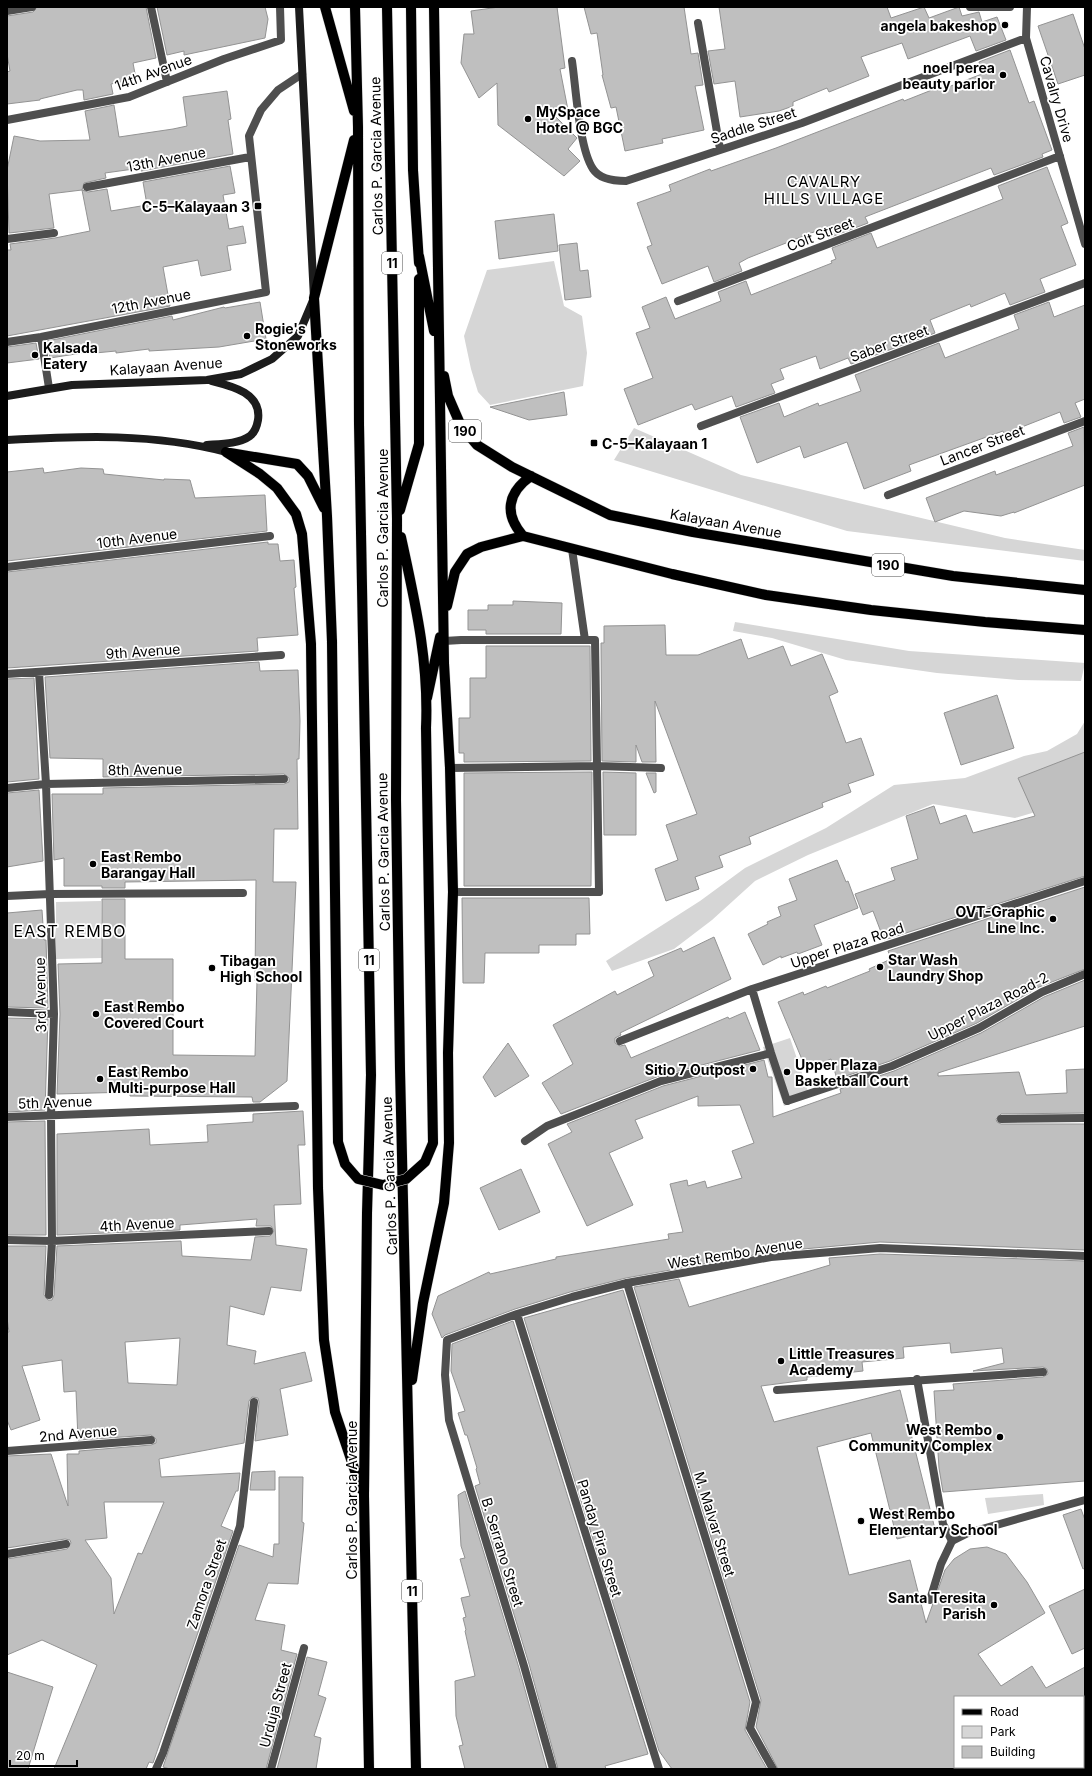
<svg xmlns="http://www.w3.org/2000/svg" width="1092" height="1776" viewBox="0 0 1092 1776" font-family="Inter,sans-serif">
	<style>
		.green { fill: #d6d6d6 }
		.building { fill: #bfbfbf; stroke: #939393; fill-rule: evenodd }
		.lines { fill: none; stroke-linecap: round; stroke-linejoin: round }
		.primary-casing { stroke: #dbdbdb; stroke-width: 11 }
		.service { stroke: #4f4f4f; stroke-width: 8 }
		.pedestrian { stroke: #4f4f4f; stroke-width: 8 }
		.minor { stroke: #4f4f4f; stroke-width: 8 }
		.secondary { stroke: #1c1c1c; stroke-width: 8 }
		.primary { stroke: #000; stroke-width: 10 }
		.primary-bridge-casing { stroke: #dbdbdb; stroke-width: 11; stroke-linecap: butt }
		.primary-bridge { stroke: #000; stroke-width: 10 }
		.poi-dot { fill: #000; stroke: #fff; stroke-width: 1.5 }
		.labels { text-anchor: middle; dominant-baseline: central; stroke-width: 3.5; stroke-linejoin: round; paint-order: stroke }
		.shield { fill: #fff; stroke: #4c4c4c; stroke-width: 1 }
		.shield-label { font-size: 13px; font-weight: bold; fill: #000 }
		.poi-label { font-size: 14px; font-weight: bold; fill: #000; stroke: #fff; text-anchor: start }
		.street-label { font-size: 14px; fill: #000; stroke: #fff }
		.neighbourhood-label { font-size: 15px; letter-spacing: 1px; fill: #000; stroke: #fff }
		.quarter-label { font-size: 16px; letter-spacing: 1px; fill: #000; stroke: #fff }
	</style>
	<rect width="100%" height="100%" fill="#fff"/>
	<!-- green -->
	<path class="green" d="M554,261l10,45 18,10 5,37 -4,33 -93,19 -12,-13 -7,-23 -7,-33 23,-66z
		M634,428l107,47 264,63 80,12v11l-238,-30 -233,-71z
		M735,622l174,29 176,12 -4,18 -63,-1 -81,-7 -91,-13 -74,-22 -39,-7z
		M1085,721v71l-19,11 -51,15 -82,-14 -125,51 -53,26 -43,39 -38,29 -62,22 -6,-10 94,-60 45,-33 81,-40 68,-43 71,-7 59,-22 23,-5 30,-17z
		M101,901l1,57 -46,1v-57z
		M790,1038l20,59 -26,9 -21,-59z
		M1043,1494l1,11 -56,9 -3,-16z"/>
	<!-- building -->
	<path class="building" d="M37,7h109l10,51 -23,5 3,16 -25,5 2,10 -29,6 -1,-10h-6l-37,9v1l-33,4v-32l3,-1 -3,-17v-38l26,-4z
		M157,7h108l3,12 -3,19 -81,17v-4l-17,4z
		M499,7h58l8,61 -5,1 8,41 -17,2 26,26 -9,11 12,12 -16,15 -66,-51 -1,-42 -18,15 -18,-35 3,-29h10l-3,-23z
		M584,7h100l7,47 7,-1 5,32 -8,1 9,44 -42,9 1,4 -38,8 -9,-44 -5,1 -9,-33h1l-6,-42 -6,1z
		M719,7h168l4,11 33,-11 5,11 30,-11 3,9 17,-4 3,10 15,-5 9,23 -30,11 -6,-15 -62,23 -6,-16 -41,14 8,19 -40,16 -2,-4 -34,14v4l-14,5 -39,6 -5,-36 -21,3 -6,-33 17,-2z
		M1073,14l12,35v26l-27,9 -20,-58z
		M1010,50l19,53 5,-2 18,49 -10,4 1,3 -49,18 -3,-7 -126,49 3,6 -40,15 -4,-10 -76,30 -9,5 3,8 -28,11 -6,-16 -46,18 -15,-37 5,-2 -15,-42 34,-12 -2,-6 41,-16 1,2 65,-23 127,-49 1,2 38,-15 1,3 39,-15 -3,-12z
		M227,91l4,28 -3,1 5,34 -92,17v-3l-36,5 1,5 -22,5 -2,7 -33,4 5,34 -45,5 -2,-63 7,-34 26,5 50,-1 -5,-29 29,-6 5,32 54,-8 14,-3 -4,-29z
		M230,166l5,27 -12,2 6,34 14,-3 3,17 -19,3 4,24 -30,6 -3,-16 -35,7 7,39 -163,30v-86h4l-1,-6 45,-6 35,-7 -8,-41 6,2 19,-3 4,22 36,-6 -4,-23z
		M1047,167l21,56 -7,3 15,39 -36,14 5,13 -35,13 -5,-12 -34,14 -1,-3 -40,16 5,13 -84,31 -3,-6 -28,11 -4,-13 -36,13 4,10 -13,5 4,9 -39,14 -4,-11 -37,14 -3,-6 -54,21 -14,-36 29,-11 -17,-45 14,-5 -8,-21 24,-10 9,22 46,-18 -3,-9 28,-11 5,14 81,-32 -1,-2 5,-2 -4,-11 39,-15 6,15 126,-49 -5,-13z
		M554,214l4,37 -59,8 -4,-38z
		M577,243l3,28 8,-1 3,27 -26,3 -6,-55z
		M260,302l6,37 -47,8 -70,4v-2l-33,4v-2l-21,2v-2l-45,7 -3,-17 125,-25 1,4 51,-13 1,1z
		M1049,302l5,15 31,-12v94l-10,4 6,14 -17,6 -4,-11 -56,22 -1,-3 -94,34 2,6 -47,18 -17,-47 -43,16 -4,-12 -43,17 -17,-46 39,-14 5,14 34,-14 1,3 42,-15 -6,-16 84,-32 6,15 74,-29 -5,-14z
		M36,343l3,16 -32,4v-16z
		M564,392l3,23 -38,5 -39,-13z
		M1084,427l1,58 -71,28v-1l-13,4 -37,-5 -29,11 -9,-24 69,-27 1,4 77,-29 -5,-13z
		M43,468l1,5 37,-5 22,1 1,5 60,6v-1l26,1 5,18 70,-3 2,36 -260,30v-89z
		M268,542v2h10l2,17 14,-1 2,27 -2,1 4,47 -41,3 1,13 -251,17v-96z
		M513,601l49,2 -1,31h-75v-4h-18v-20h20v-5h25z
		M665,625l1,30h32l43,-16 7,20 35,-13 8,20 31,-12 16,38 -9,4 17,47 15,-5 13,37 -26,9 3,8 -29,11 1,4 -74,30 2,7 -32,12 4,11 -28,10 4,12 -33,12 -11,-32 23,-9 -12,-35 31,-11 -42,-113 1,61h-14l-6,-17v17l-34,-1 -1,-118h3v-17z
		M486,646h104l1,115 -127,1v-9h-5v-35h11v-40h16z
		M259,662l1,9 38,-1 2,51 -1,38h-2l1,70h-24l-1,53h23l-9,199 -27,21h-7l-1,-5 -122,-1v-4l-73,2 3,-80 -2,-50 44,-1v-64h23v60h48v96l82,1 2,-75h-2l1,-101 -131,2v6h-23v-2h-38v-28l-10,2 -2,-66h51v-6l181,-4 5,-2v-4l-5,-4 -181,3v-18l-53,-1 -5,-81z
		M34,678l5,101 -32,3v-103z
		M997,695l17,53 -53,17 -17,-52z
		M1085,752v124l-201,64 -11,-29 -10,4 -8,-21 40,-14 -4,-12 27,-9 -12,-43 28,-10 6,18 26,-9 7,18 62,-17 -17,-38z
		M592,772l-1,114h-127v-113z
		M603,772l33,1v62h-32z
		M646,773h10v19l-2,1z
		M39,790l4,71 -36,6v-74z
		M837,860l9,22 2,-1 10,27 -44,17 8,20 -24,9 -1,-2 -16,6v-2l-18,9 -15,-31 20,-10 -1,-2 14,-6 -3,-9 19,-7 -8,-21z
		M1085,887v82l-46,18 -62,36 -87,38 -53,18 -6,-20 -25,10 -28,-67 25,-10 1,3 22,-9 1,2 43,-17 -1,-2 22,-10 -3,-8z
		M462,898h127l1,36h-14v11h-37v8h-54l-1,30h-21z
		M42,910l2,30h2l2,68 -41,-1v-94z
		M714,937l17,42 -111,54 1,2 -6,3v5l5,3 5,-1 6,13 97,-41 1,2 16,-7 15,38 -101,26 -98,38 -19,-31 31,-19 -20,-39 62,-34 2,4 37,-19 -6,-14 33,-14 2,4z
		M1085,980v46l-147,47v3l81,-4 7,23 41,-2 -1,-23 19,-1v44l-84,1 -5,5 1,3 4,2h84v126l-205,-8 -110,10 -144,26 -56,14 -55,17 -70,26 -3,3 -10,-24 6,-18 51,-24 1,2 66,-15v-2l113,-18 -1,-5 15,-2 -13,-48 17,-4 1,6 17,-5 2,7 35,-10 -10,-27 22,-8 -14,-38 -42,1v-10l-63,24 8,18 -34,15 24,52 -46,21 -39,-82 24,-12 -5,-8 96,-38 101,-26 4,17h4l1,40 68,-24 -1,-4 54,-18 87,-38 63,-36z
		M7,1018l41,1 -3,91 -38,2z
		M508,1043l21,33 -34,21 -12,-20z
		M303,1111l2,34h-7l3,59 -27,1 2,40 31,4 -6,42 -30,-4 -7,28 -34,-9 -3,39 29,6 -2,13 51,-12 7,29 -32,8 8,46 -33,6 4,-39 -1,-4 -6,-1 -3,4 -5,42 -85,16 2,18 79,-4 -2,18h-2l-15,35 12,5 -80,232 -4,-1 -3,7h-92l43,-104 -55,-25 -35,15v-96l60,-10 4,-6 -1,-3 -5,-1 -58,9v-92l44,-2 17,52 -1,-52h12v-3l72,-6 5,-2v-4l-5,-4 -73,5 -2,-49 -12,1 -2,-32 -40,6 18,54 -29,10 -4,-10v-88h2l-2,-14v-72h39l-2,49 4,5h4l2,-5 3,-49 124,-5 1,15 69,4 4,-23 15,-1 4,-5 -3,-5h-15l1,-7 -77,6v5l-123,5v-101l92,-5 1,16 58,-3 -1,-17 46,-3v-8zM180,1338l-3,47 -49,-2 -3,-41zM104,1502h60l-22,52 -4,-1 -24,61 -3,-36 -26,-38 22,-2z
		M45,1121l1,114h-39v-113z
		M521,1169l19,43 -41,18 -19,-42z
		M880,1254l205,7v220l-142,11 -4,-24 -5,-77 20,-1 -1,-6 90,-7 5,-3 -1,-5 -4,-2 -70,4 31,-8 -2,-15 -51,5 -1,-10 -47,4 1,11 -42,4 1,9 -56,6v3l-46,6 13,36 126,-32 35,139 -38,10 -26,-106 -54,14 32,128 61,-15 16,63 19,-53 9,-11 16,-10 17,-2 19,7 21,28 18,31 -67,41 23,32 31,-20 14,22 39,-21v30h-130v72h-177l-22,-42 5,-27 -127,-413 45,-8 10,28 141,-42 -1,-7z
		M623,1290l127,412 -5,28 22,39h-95l-13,-18 -135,-433z
		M513,1321l135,433 -43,12 1,3h-48l-29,-105 -54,-178 5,-2 -4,-15 1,-1 -10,-33h-2l-7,-22 7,-2 -14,-40 1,-27z
		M275,1471v19h-25l2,-18z
		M279,1477h24l-1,45 2,1 -6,61 -30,-1 -13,37 30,5 -4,25 16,4 -31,115h-96l-7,-2 76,-222 34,12 1,-13h5z
		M465,1491l54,177 28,101h-82l-6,-23 4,-1 -7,-29 -1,-35 20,-5 -10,-45 1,-1 -3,-12 3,-1 -5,-19 9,-2 -10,-37 5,-1 -4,-12 -3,-51z
		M1081,1509l4,11v48l-2,1 -20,-54z
		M1085,1589v59l-13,6 -23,-48z
		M307,1657l20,5 -9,33 8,3 -12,38 7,2 -5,31h-39z
		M7,1672l46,15 -25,82h-21z"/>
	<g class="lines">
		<defs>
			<path id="primary" d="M325,7l29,104
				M355,7l3,120 1,297 12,651 -4,138 -3,283 5,273
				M387,7l10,512 -1,281 4,269 16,700
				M411,7l2,163 6,93
				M419,256l15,75
				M444,376l4,20 13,30 16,19 35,22 98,48 83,17 260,44 132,14
				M226,452l34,22 17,14 19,26 6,20 9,110 7,544 6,152 11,72 26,77
				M230,453l67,11 11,12 16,32
				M400,510l19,-66v-165
				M523,536c-19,-22 -16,-43 8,-60
				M401,537c14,65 28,123 25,191
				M447,606l8,-34 12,-18 14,-7 42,-11 149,38 94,21 105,15 114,12 100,8
				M332,642l-5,-126 -13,-218 40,-158
				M427,698l13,-61
				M412,1380l11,-77 21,-100 5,-60 -1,-90 5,-161 -3,-124 -6,-105 -10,-656"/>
		</defs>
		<!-- primary casing -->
		<use href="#primary" class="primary-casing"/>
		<!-- service -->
		<path class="service" d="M572,549l13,91
			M444,641l17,-1h134l4,252
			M450,768l148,-2 63,2
			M50,894l193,-1
			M787,1101l105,-35 87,-38 63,-36 43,-18
			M1001,1119l84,-1
			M627,1283l129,419 -6,26 23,41
			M917,1379l26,145 9,17
			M777,1390l266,-18"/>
		<!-- pedestrian -->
		<path class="pedestrian" d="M453,892h146"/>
		<!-- minor -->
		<path class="minor" d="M151,7l16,75
			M970,7h40
			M1027,7l-1,31 59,206
			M7,11l25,-4
			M698,23l22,126
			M572,61c4,27 7,87 21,108 7,11 22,12 33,12l176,-58 224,-85
			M7,120l122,-23 95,-38 57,-19 -1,-33
			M87,187l163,-30
			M7,239l47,-6
			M678,301l382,-145
			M41,337l8,51
			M7,342l34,-5 225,-45 -17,-156 12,-26 17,-20 24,-16
			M701,426l384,-143
			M888,495l197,-74
			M7,567l263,-31
			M39,672l7,112 8,230 -3,101 1,126 -3,54
			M7,674l274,-19
			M7,788l39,-4 238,-5
			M7,896l43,-2
			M752,989l19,64 16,48
			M7,1012l47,2
			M620,1041l132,-52 333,-108
			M7,1117l288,-11
			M525,1141l22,-15 114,-45 110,-28
			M7,1240l45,1 217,-10
			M517,1314l142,455
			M7,1451l144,-11
			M7,1554l59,-10
			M930,1600l11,-36 11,-23 16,-8 117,-33
			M156,1769l7,-16 77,-227 14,-124
			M271,1769l33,-121
			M553,1769l-29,-103 -75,-246 -4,-45 2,-35 70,-26 55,-17 55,-14 144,-26 109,-9 205,8"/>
		<!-- secondary -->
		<path class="secondary" d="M7,396l65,-11 135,-5 34,-6 31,-15 26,-23 16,-38 -15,-291
			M7,440c74,-4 147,-7 219,12
			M207,445c13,-1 32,-1 43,-9 5,-4 7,-10 8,-16 4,-27 -26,-34 -46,-39
			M1083,1762l2,-1
			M1070,1769l4,-2"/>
		<!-- primary -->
		<use href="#primary" class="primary"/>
		<defs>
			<path id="primary-bridge" d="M332,642l6,500 7,22 13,15 25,6 23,-6 19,-17 8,-19 -7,-415"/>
		</defs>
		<!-- primary-bridge casing -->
		<use href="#primary-bridge" class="primary-bridge-casing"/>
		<!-- primary-bridge -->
		<use href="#primary-bridge" class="primary-bridge"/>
	</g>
	<!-- markers -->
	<g class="poi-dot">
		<circle cx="1005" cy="25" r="4"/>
		<circle cx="1003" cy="75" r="4"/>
		<circle cx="528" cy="119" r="4"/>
		<rect x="254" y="202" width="8" height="8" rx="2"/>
		<circle cx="247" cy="336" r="4"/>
		<circle cx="35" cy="355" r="4"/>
		<rect x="590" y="439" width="8" height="8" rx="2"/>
		<circle cx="93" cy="864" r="4"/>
		<circle cx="1053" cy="919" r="4"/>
		<circle cx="880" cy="967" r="4"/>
		<circle cx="212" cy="968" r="4"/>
		<circle cx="96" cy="1014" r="4"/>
		<circle cx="753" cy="1069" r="4"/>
		<circle cx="787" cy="1072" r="4"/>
		<circle cx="100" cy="1079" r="4"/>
		<circle cx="781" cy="1361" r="4"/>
		<circle cx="1000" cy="1437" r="4"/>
		<circle cx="861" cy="1521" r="4"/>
		<circle cx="994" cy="1605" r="4"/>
	</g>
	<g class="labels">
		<!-- shield labels -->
		<g class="shield">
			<rect x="382" y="252" width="20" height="22" rx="3"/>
			<rect x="449" y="420" width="32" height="22" rx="3"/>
			<rect x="872" y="554" width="32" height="22" rx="3"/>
			<rect x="359" y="949" width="20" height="22" rx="3"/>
			<rect x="402" y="1580" width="20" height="22" rx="3"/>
		</g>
		<g class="shield-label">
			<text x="392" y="263">11</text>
			<text x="465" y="431">190</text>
			<text x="888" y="565">190</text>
			<text x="369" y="960">11</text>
			<text x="412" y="1591">11</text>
		</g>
		<!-- poi labels -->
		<g class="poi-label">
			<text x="997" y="25" text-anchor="end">angela bakeshop</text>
			<text x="995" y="67" text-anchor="end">noel perea<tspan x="995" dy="16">beauty parlor</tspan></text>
			<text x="536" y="111">MySpace<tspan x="536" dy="16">Hotel @ BGC</tspan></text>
			<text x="250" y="206" text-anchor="end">C-5–Kalayaan 3</text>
			<text x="255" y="328">Rogie's<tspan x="255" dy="16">Stoneworks</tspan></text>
			<text x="43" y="347">Kalsada<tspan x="43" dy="16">Eatery</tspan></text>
			<text x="602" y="443">C-5–Kalayaan 1</text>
			<text x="101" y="856">East Rembo<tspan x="101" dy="16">Barangay Hall</tspan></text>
			<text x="1045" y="911" text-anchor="end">OVT-Graphic<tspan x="1045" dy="16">Line Inc.</tspan></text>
			<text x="888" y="959">Star Wash<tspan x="888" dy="16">Laundry Shop</tspan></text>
			<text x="220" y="960">Tibagan<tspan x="220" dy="16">High School</tspan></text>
			<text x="104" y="1006">East Rembo<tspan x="104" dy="16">Covered Court</tspan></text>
			<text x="795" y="1064">Upper Plaza<tspan x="795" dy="16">Basketball Court</tspan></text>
			<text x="745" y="1069" text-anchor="end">Sitio 7 Outpost</text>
			<text x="108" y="1071">East Rembo<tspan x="108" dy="16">Multi-purpose Hall</tspan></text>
			<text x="789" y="1353">Little Treasures<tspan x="789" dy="16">Academy</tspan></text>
			<text x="992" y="1429" text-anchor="end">West Rembo<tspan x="992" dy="16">Community Complex</tspan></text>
			<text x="869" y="1513">West Rembo<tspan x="869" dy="16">Elementary School</tspan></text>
			<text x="986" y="1597" text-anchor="end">Santa Teresita<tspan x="986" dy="16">Parish</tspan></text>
		</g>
		<!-- street labels -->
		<g class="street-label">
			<text transform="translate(153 72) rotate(-20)">14th Avenue</text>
			<text transform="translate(1057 99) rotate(74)">Cavalry Drive</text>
			<text transform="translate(753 125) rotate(-18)">Saddle Street</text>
			<text transform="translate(376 156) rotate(-91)">Carlos P. Garcia Avenue</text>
			<text transform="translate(166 159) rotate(-11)">13th Avenue</text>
			<text transform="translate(820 234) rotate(-21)">Colt Street</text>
			<text transform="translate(151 301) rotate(-11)">12th Avenue</text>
			<text transform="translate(889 343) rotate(-20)">Saber Street</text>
			<text transform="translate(166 366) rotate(-4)">Kalayaan Avenue</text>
			<text transform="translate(982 445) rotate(-21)">Lancer Street</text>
			<text transform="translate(726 523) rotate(10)">Kalayaan Avenue</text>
			<text transform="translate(382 528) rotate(-90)">Carlos P. Garcia Avenue</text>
			<text transform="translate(137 538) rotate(-7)">10th Avenue</text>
			<text transform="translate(143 651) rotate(-4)">9th Avenue</text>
			<text transform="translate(145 769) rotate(-1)">8th Avenue</text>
			<text transform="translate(383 852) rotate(-91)">Carlos P. Garcia Avenue</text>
			<text transform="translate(847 945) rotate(-18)">Upper Plaza Road</text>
			<text transform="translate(40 995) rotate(-91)">3rd Avenue</text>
			<text transform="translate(988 1006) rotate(-27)">Upper Plaza Road-2</text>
			<text transform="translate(55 1102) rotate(-2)">5th Avenue</text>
			<text transform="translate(389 1176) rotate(-92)">Carlos P. Garcia Avenue</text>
			<text transform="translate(137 1224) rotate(-3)">4th Avenue</text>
			<text transform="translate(735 1253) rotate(-9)">West Rembo Avenue</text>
			<text transform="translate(78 1433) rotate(-5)">2nd Avenue</text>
			<text transform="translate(351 1500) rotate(-90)">Carlos P. Garcia Avenue</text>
			<text transform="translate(715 1524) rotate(73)">M. Malvar Street</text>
			<text transform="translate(600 1538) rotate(73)">Panday Pira Street</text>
			<text transform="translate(503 1552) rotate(73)">B. Serrano Street</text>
			<text transform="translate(206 1584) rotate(-71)">Zamora Street</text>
			<text transform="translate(275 1705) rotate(-75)">Urduja Street</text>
		</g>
		<!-- neighbourhood labels -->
		<g class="neighbourhood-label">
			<text x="824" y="181">CAVALRY<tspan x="824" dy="17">HILLS VILLAGE</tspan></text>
		</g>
		<!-- quarter labels -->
		<g class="quarter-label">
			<text x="70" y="931">EAST REMBO</text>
		</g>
	</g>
	<!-- border -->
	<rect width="1092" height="1776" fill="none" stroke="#000000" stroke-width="16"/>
	<!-- legend -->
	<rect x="954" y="1696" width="130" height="72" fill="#ffffff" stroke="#999999"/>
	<rect x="962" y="1709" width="20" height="6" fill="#000000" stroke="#999999"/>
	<text x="990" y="1716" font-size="12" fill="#000000">Road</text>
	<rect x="962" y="1726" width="20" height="12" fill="#d6d6d6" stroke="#999999"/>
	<text x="990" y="1736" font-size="12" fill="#000000">Park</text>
	<rect x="962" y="1746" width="20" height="12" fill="#bfbfbf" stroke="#999999"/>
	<text x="990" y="1756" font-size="12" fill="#000000">Building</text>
	<!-- scale -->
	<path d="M10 1760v6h67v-6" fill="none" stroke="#000000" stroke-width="2"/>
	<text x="16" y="1760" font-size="12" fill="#000000" stroke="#ffffff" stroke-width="3" paint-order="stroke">20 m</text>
</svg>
